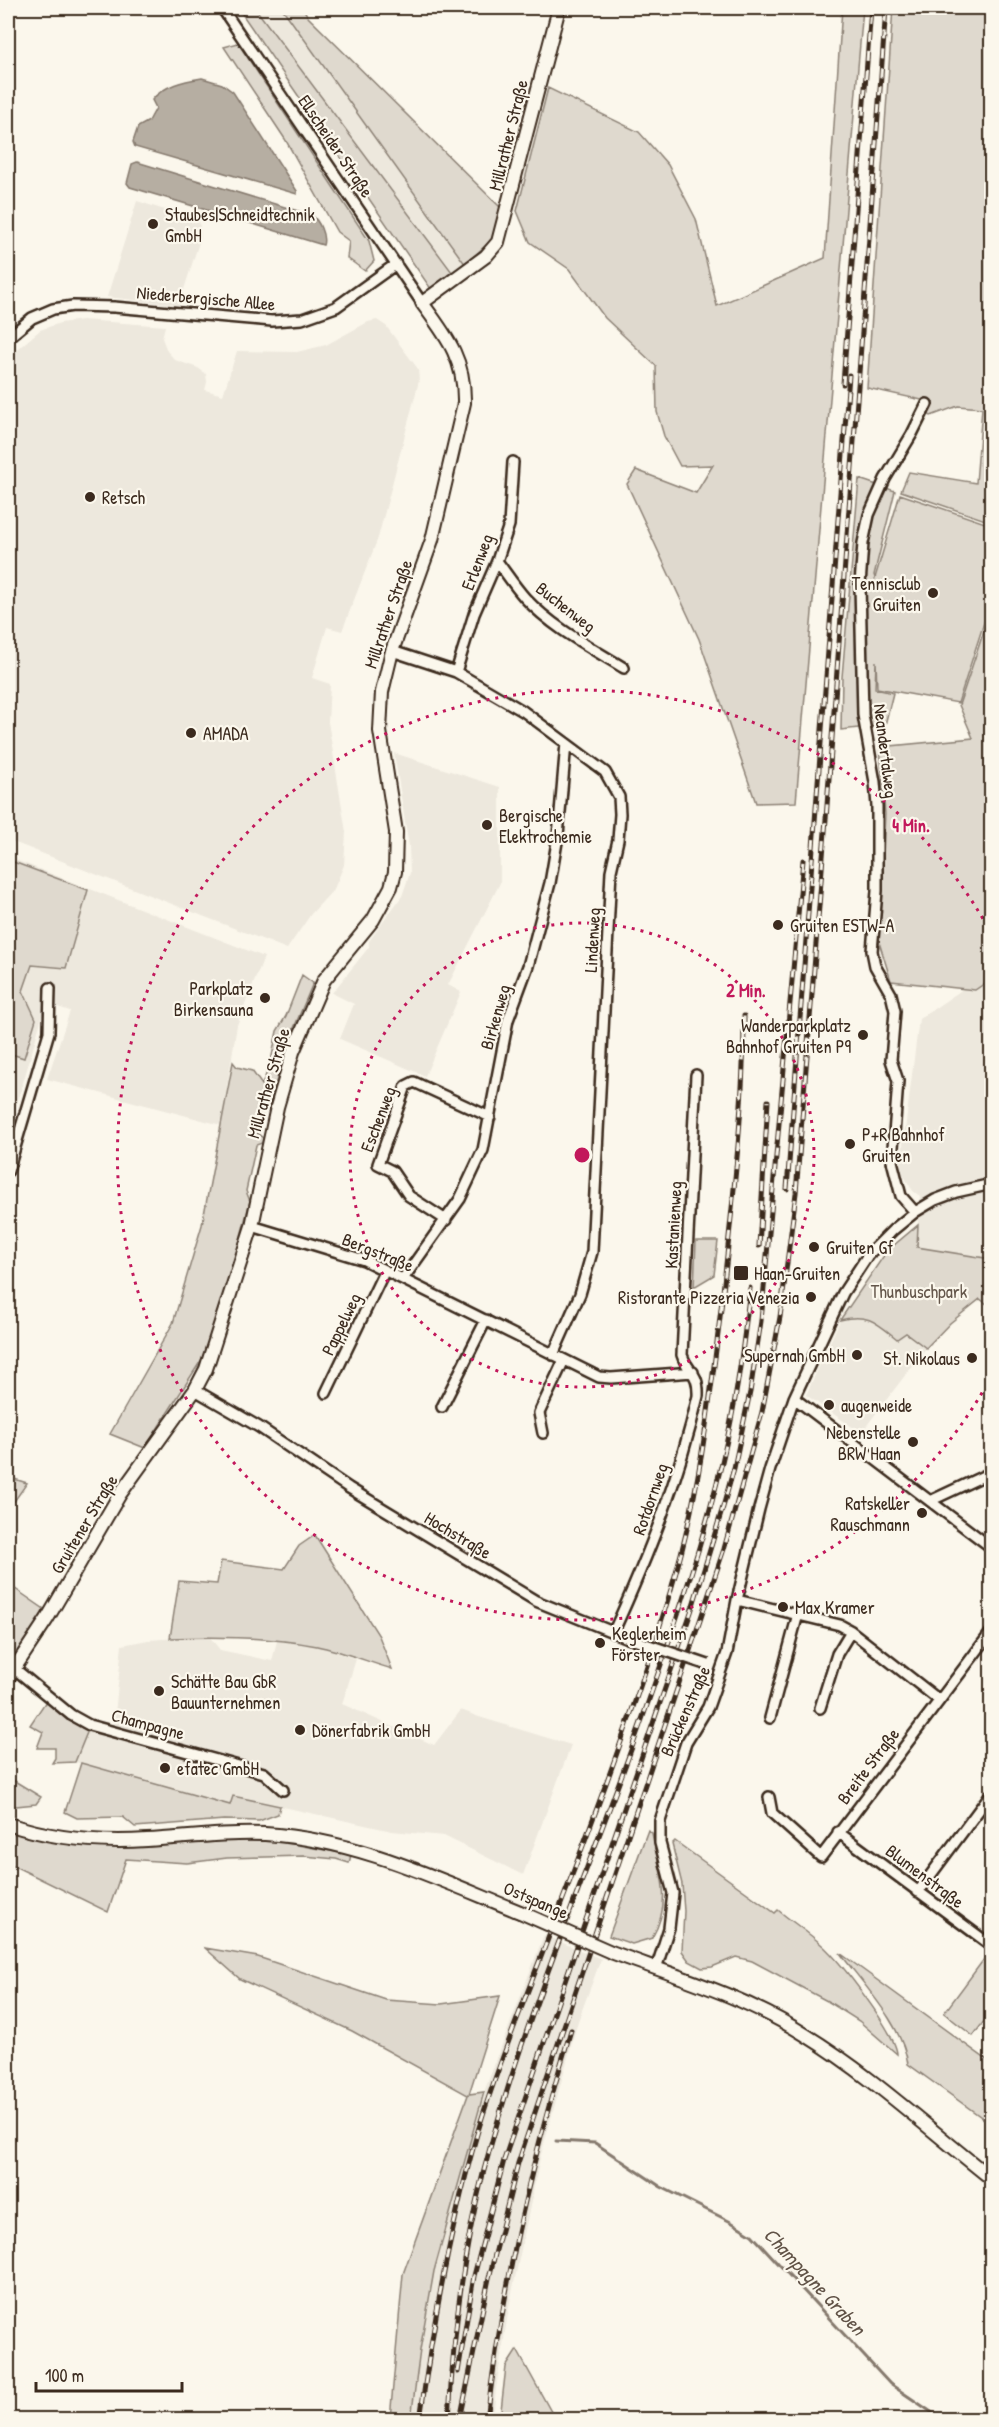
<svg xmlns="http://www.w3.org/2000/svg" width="999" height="2427" viewBox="0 0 999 2427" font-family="'Patrick Hand',sans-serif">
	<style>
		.built { fill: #ede8dd }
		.green { fill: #dfd9ce; stroke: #8d8276; stroke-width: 1.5 }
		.water { fill: #b6aea2; stroke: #85796d; stroke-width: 1.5 }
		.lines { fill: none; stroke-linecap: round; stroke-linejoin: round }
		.stream { stroke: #85796d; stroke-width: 3 }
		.minor-casing { stroke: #3b2a1e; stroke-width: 14 }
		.major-casing { stroke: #3b2a1e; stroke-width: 16 }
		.minor { stroke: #fbf7ec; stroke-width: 9 }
		.major { stroke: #fbf7ec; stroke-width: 12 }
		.rail-casing { stroke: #3b2a1e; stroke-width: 5 }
		.rail { stroke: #fbf7ec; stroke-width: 3; stroke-dasharray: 9; stroke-linecap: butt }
		.minor-bridge-casing { stroke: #3b2a1e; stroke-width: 14; stroke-linecap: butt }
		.major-bridge-casing { stroke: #3b2a1e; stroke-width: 16; stroke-linecap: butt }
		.minor-bridge { stroke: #fbf7ec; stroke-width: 9 }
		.major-bridge { stroke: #fbf7ec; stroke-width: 12 }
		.ring { fill: none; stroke: #c2185b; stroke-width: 3; stroke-dasharray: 3 6 }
		.poi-dot { fill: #3b2a1e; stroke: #fbf7ec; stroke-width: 2 }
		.labels { text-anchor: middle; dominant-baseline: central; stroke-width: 4.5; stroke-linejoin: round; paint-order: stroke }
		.street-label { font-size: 18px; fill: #3b2a1e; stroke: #fbf7ec }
		.poi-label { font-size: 18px; fill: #3b2a1e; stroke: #fbf7ec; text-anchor: start }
		.park-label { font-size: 18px; fill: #64564a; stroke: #fbf7ec }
		.water-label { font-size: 20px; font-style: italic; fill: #605246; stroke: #fbf7ec }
		.centre { fill: #c2185b; stroke: #fbf7ec; stroke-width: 3 }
		.ring-label { font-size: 18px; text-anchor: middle; font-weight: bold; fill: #c2185b; stroke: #fbf7ec; stroke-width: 4.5; stroke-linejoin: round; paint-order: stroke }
	</style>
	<rect width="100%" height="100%" fill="#fbf7ec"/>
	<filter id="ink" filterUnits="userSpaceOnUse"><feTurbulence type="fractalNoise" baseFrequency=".0167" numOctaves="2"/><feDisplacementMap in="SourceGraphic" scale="12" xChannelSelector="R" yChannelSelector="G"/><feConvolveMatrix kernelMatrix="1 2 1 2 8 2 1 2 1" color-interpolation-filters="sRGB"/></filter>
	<g filter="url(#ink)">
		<!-- built -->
		<path class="built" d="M255,8h27l183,256 -13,8z
			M137,201l62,20 2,15 -22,69 -72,-8z
			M82,320l83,6 -3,12 5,13 8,9 23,8 8,6 1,8 -2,8 18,5 14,-44 60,1 29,-7 42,-23 9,-2 9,6 32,43 1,12 -41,157 -36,93 -15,-4 -15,51 18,6 -2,38 18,110 -2,33 -10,24 -23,25 -24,35 -279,-109v-478l11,-14 21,-18 20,-7z
			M394,753l106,34v96l-52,102 13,7 -36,84 -85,-37 14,-35 -22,-11 37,-46v-6l33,-45 8,-23 -1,-27z
			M8,857l256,100 -27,68 -16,100 -174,-46 23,-68 -24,-8 -38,132z
			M991,970v289l-75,-12 4,-51 -7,-5 -13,-21 19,-151z
			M857,1316l18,5 22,18 9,-6 20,15 -65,85 -55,-38 34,-75z
			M209,1636l11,14 52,11 5,-20 42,5 37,13 -14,45 92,41 27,-35 18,7 92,28 -48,130 -79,-39 -52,-5 -158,-35 -3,9 -156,-43 13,-32 16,5 10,-11 8,-79 26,-5z
			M544,1935l57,24 -23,62 -38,137 -31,149 -13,81 -3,31 -82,1 9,-70 14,-79 50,-179z"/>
		<!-- green -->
		<path class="green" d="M238,8h17l197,264 -21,17z
			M282,8h21l5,9 194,192 -8,29 -29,26z
			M842,8h21l-67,794 -40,1 -57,-164 -72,-155 9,-14 60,23 17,-28 -33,1 -16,-30 -7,-24 -1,-46 -51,-48 -36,-49 -39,-27 -13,-31 31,-123 91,44 29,33 28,54 21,87 108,-48z
			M893,8h98v514l-90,-31 8,-19 67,11 6,-75 -24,-2 -27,10 -3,-2 3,-12 -64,-14z
			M238,43l131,198 5,20 -9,10 -18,-13 2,-17 -12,-9 -52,-93 -61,-92z
			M859,479l36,12 -21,84 1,3 25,-84 91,31v76l-33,102 -81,-15 -1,-27 -1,28 18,4 -8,32 -44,5 1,-53z
			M991,610v369l-16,11 -84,-9 -12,-39 6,-128 -5,-67 93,-9 -14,-33z
			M8,860l80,30 -22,78 -34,-3 -9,26 13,28 -12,39 -16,-5z
			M302,975l11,8 -27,64 -18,63 -7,4 -4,19 6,5 -1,5 -6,2 -10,46 4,10 -15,58 -33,100 -57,89 -35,-14 63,-111 29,-98 31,-163 4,5 15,4 10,14 9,-24 6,-30 9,-15z
			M918,1225l-1,22 74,12v48l-11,-8 -30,24 -24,25 -20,-15 -9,6c-21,-17 -29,-26 -57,-19l47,-69z
			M696,1241h22l-4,34 -20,12z
			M8,1477l19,6 -19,27z
			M315,1535l64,101 13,33c-24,-7 -50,-18 -75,-23 -47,-9 -98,-10 -147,-8l9,-57 38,3 4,-23 63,8 15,-23z
			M8,1584l39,27 -39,57z
			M46,1701l24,20 18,9 -13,32 -23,1 3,-5v-10h-18l6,-16 -13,-7z
			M81,1763l149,42 3,-9 47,10 -2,8 -19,7 -35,-1 -89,7 -12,-10 -46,1 -12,-6z
			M8,1777l33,20 -5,7 -20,2 -8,-3z
			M648,1830l4,3c7,39 22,66 0,105l-20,6 -23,-8z
			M8,1831l64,14 32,2 134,-7 44,2 69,13 -2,8 -13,-4 -32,-3 -77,2 -40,5 -61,-4 -18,53 -100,-49z
			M675,1841l100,72 3,-3c14,12 30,22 44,35 18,16 74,88 75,109l-38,-33 -30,-19 -77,-41 -16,-4 -24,10 -10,1 -13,-7 -7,-10 2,-40 -2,-27 -10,-40z
			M205,1948l53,9 128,43 55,4 59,-8 -31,98 15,-2 -50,179 -14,79 -9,69h-21l13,-145 65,-179 -116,-64 -112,-52z
			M990,1951l2,1 -1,60 -18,24 -29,-23z
			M840,1953l151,110v61l-83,-60c-5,-38 -45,-80 -68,-111z
			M517,2350l38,69h-55l6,-52z"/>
		<!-- water -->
		<path class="water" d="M202,78l20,6 11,8 64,99v3l-162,-47 -2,-5 5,-15 11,-6 7,-13 -4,-8c12,-15 32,-19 50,-22z
			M137,162l174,53c8,5 15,21 12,30l-193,-58 -3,-4 5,-19z"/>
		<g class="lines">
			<!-- stream -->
			<path class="stream" d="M556,2141l39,2 66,44 70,35 21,13 138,149 53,36"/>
			<defs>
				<path id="minor" d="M222,8l200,295
					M8,338l24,-20 21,-9 20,-3 41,1 158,14 30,-2 34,-12 60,-43
					M497,561c9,12 18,26 28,37 28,30 65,49 99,70
					M392,651l64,21 67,39 82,61 14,25 1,17 -2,26 -7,31 -19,381 -12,42 -27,61
					M456,672l18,-58 23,-53 12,-36 4,-63
					M8,1171l41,-139 1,-44
					M915,1212l-14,-16 -9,-35 6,-80 -7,-21 4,-49 -4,-17 -16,-28 -3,-15 5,-60v-85l-2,-24 -12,-67 -3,-130 3,-42 6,-28 16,-36 27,-45 15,-30
					M446,1220l-37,-24 -17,-25 -14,-7 28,-78 8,-4 76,35
					M252,1226l112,34 235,117 12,1 82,-6
					M403,1279l57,-80 23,-49 25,-130 20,-54 22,-83 8,-47 8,-93
					M195,1390l64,37 90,61 187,113 89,36
					M326,1393l59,-123
					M794,1398l198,150
					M442,1407l44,-87
					M543,1433l-4,-20 25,-53
					M930,1501l62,-29
					M737,1600l103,25 11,6 88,69
					M613,1633c35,-77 66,-154 85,-237 1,-25 -10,-22 -16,-41l14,-280
					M15,1669l56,46 18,10 175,48 19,17
					M820,1708l17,-54 14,-23
					M770,1718l28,-104
					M769,1797l3,16 49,44 171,-226
					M838,1832l154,114
					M918,1892l72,-97
					M656,1969l13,-41 4,-35 -13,-50v-22l26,-78 22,-36 19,-54 10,-53 22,-91 11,-40 24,-71 49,-105 25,-38 25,-25 22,-18 20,-12 21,-8 36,-8"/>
				<path id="major" d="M8,1678l39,-59 73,-125 75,-104 11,-21 46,-143 25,-119 16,-55 31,-72 49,-60 18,-33 4,-15 1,-40 -16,-101 2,-39 10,-41 40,-111 32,-137c1,-44 -17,-66 -42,-100l64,-47 12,-14 61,-234
					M8,1824c45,15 91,19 139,16 39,-2 78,-8 118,-6 90,5 173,45 255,78
					M611,1952c65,24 135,45 193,82 67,41 126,96 188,145"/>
			</defs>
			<!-- minor casing -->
			<use href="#minor" class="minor-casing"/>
			<!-- major casing -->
			<use href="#major" class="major-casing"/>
			<!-- minor -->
			<use href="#minor" class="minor"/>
			<!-- major -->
			<use href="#major" class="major"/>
			<defs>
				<path id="rail" d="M843,384l28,-376
					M787,1189l62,-814
					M759,1246l9,-145
					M458,2372l16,-96 30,-116 187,-548 32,-105 11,-39 16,-76 11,-71 42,-461
					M420,2420c13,-97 30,-192 57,-286 20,-67 47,-132 72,-198 44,-116 88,-232 123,-350 29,-96 39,-195 51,-294 10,-92 21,-183 21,-276
					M449,2420c4,-83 13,-166 34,-246 41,-158 108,-309 162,-463 31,-89 62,-179 82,-271 11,-50 17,-101 23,-152
					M460,2420l29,-142 29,-115 206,-614 38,-137 18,-95 16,-124 30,-374 60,-811
					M487,2420c15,-133 45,-262 84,-390"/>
			</defs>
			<!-- rail casing -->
			<use href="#rail" class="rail-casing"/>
			<!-- rail -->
			<use href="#rail" class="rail"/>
			<defs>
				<path id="minor-bridge" d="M625,1637l83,28"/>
				<path id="major-bridge" d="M520,1912l91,40"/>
			</defs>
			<!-- minor-bridge casing -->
			<use href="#minor-bridge" class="minor-bridge-casing"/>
			<!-- major-bridge casing -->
			<use href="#major-bridge" class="major-bridge-casing"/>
			<!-- minor-bridge -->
			<use href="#minor-bridge" class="minor-bridge"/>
			<!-- major-bridge -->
			<use href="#major-bridge" class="major-bridge"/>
		</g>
	</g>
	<!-- distance rings -->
	<g class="ring">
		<circle cx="582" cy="1155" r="232"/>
		<path d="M991 1377A465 465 0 1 1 991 933"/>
	</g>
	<!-- markers -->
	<g class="poi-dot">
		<circle cx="153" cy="224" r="6"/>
		<circle cx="90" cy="497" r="6"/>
		<circle cx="933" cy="593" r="6"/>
		<circle cx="191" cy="733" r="6"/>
		<circle cx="487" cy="825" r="6"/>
		<circle cx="778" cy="925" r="6"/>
		<circle cx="265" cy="998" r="6"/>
		<circle cx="863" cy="1035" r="6"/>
		<circle cx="850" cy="1144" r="6"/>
		<circle cx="814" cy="1247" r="6"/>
		<rect x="733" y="1265" width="16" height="16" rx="3"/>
		<circle cx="811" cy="1297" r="6"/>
		<circle cx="857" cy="1355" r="6"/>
		<circle cx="972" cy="1358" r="6"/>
		<circle cx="829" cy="1405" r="6"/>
		<circle cx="913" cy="1442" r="6"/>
		<circle cx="922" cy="1513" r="6"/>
		<circle cx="783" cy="1607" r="6"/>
		<circle cx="600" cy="1643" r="6"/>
		<circle cx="159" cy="1691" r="6"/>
		<circle cx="300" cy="1730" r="6"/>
		<circle cx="165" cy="1768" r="6"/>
	</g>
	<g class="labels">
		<!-- street labels -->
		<g class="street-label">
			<text transform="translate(508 135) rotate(-76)">Millrather Straße</text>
			<text transform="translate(336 146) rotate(56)">Ellscheider Straße</text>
			<text transform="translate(206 298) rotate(5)">Niederbergische Allee</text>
			<text transform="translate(477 562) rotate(-69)">Erlenweg</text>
			<text transform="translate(566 607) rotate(38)">Buchenweg</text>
			<text transform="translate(388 614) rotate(-71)">Millrather Straße</text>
			<text transform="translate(886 751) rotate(83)">Neandertalweg</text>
			<text transform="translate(592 940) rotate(-87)">Lindenweg</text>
			<text transform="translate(495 1017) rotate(-74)">Birkenweg</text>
			<text transform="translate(268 1083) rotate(-74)">Millrather Straße</text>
			<text transform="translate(378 1119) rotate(-69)">Eschenweg</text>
			<text transform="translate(673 1225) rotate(-87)">Kastanienweg</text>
			<text transform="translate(378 1252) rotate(22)">Bergstraße</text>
			<text transform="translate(341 1324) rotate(-64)">Pappelweg</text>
			<text transform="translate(650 1499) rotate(-71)">Rotdornweg</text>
			<text transform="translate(84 1524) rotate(-59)">Gruitener Straße</text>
			<text transform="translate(458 1535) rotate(31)">Hochstraße</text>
			<text transform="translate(685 1711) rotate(-66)">Brückenstraße</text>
			<text transform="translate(148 1724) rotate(15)">Champagne</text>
			<text transform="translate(868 1766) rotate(-53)">Breite Straße</text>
			<text transform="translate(925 1876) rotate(37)">Blumenstraße</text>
			<text transform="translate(536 1900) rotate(23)">Ostspange</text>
		</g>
		<!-- poi labels -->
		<g class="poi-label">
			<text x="165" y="214">Staubes|Schneidtechnik<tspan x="165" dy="21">GmbH</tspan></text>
			<text x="102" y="497">Retsch</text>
			<text x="921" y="583" text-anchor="end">Tennisclub<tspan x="921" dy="21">Gruiten</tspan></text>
			<text x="203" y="733">AMADA</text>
			<text x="499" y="815">Bergische<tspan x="499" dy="21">Elektrochemie</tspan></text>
			<text x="790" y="925">Gruiten ESTW-A</text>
			<text x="253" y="988" text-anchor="end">Parkplatz<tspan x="253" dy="21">Birkensauna</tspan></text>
			<text x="851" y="1025" text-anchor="end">Wanderparkplatz<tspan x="851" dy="21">Bahnhof Gruiten P9</tspan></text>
			<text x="862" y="1134">P+R Bahnhof<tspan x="862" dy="21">Gruiten</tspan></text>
			<text x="826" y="1247">Gruiten Gf</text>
			<text x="754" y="1273">Haan-Gruiten</text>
			<text x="799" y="1297" text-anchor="end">Ristorante Pizzeria Venezia</text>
			<text x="845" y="1355" text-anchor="end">Supernah GmbH</text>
			<text x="960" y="1358" text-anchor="end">St. Nikolaus</text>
			<text x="841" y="1405">augenweide</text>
			<text x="901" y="1432" text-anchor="end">Nebenstelle<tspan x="901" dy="21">BRW Haan</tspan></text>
			<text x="910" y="1503" text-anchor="end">Ratskeller<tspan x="910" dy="21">Rauschmann</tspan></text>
			<text x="795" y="1607">Max Kramer</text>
			<text x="612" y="1633">Keglerheim<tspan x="612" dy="21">Förster</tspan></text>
			<text x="171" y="1681">Schätte Bau GbR<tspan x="171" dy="21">Bauunternehmen</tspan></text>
			<text x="312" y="1730">Dönerfabrik GmbH</text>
			<text x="177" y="1768">efatec GmbH</text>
		</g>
		<!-- park labels -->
		<g class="park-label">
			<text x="919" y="1291">Thunbuschpark</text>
		</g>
		<!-- water labels -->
		<g class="water-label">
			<text transform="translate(815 2281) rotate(47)">Champagne Graben</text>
		</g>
	</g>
	<circle cx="582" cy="1155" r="9" class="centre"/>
	<g class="ring-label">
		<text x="911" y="832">4 Min.</text>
		<text x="746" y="997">2 Min.</text>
	</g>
	<!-- margin -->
	<rect width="999" height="2427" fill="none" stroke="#fbf7ec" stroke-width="30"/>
	<rect x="15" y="15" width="969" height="2397" fill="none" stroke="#3b2a1e" stroke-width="2" filter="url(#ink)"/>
	<!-- scale -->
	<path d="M36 2382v9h146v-9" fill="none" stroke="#3b2a1e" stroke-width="3"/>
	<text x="45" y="2382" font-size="18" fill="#3b2a1e" stroke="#fbf7ec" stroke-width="4.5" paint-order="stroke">100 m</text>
</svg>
